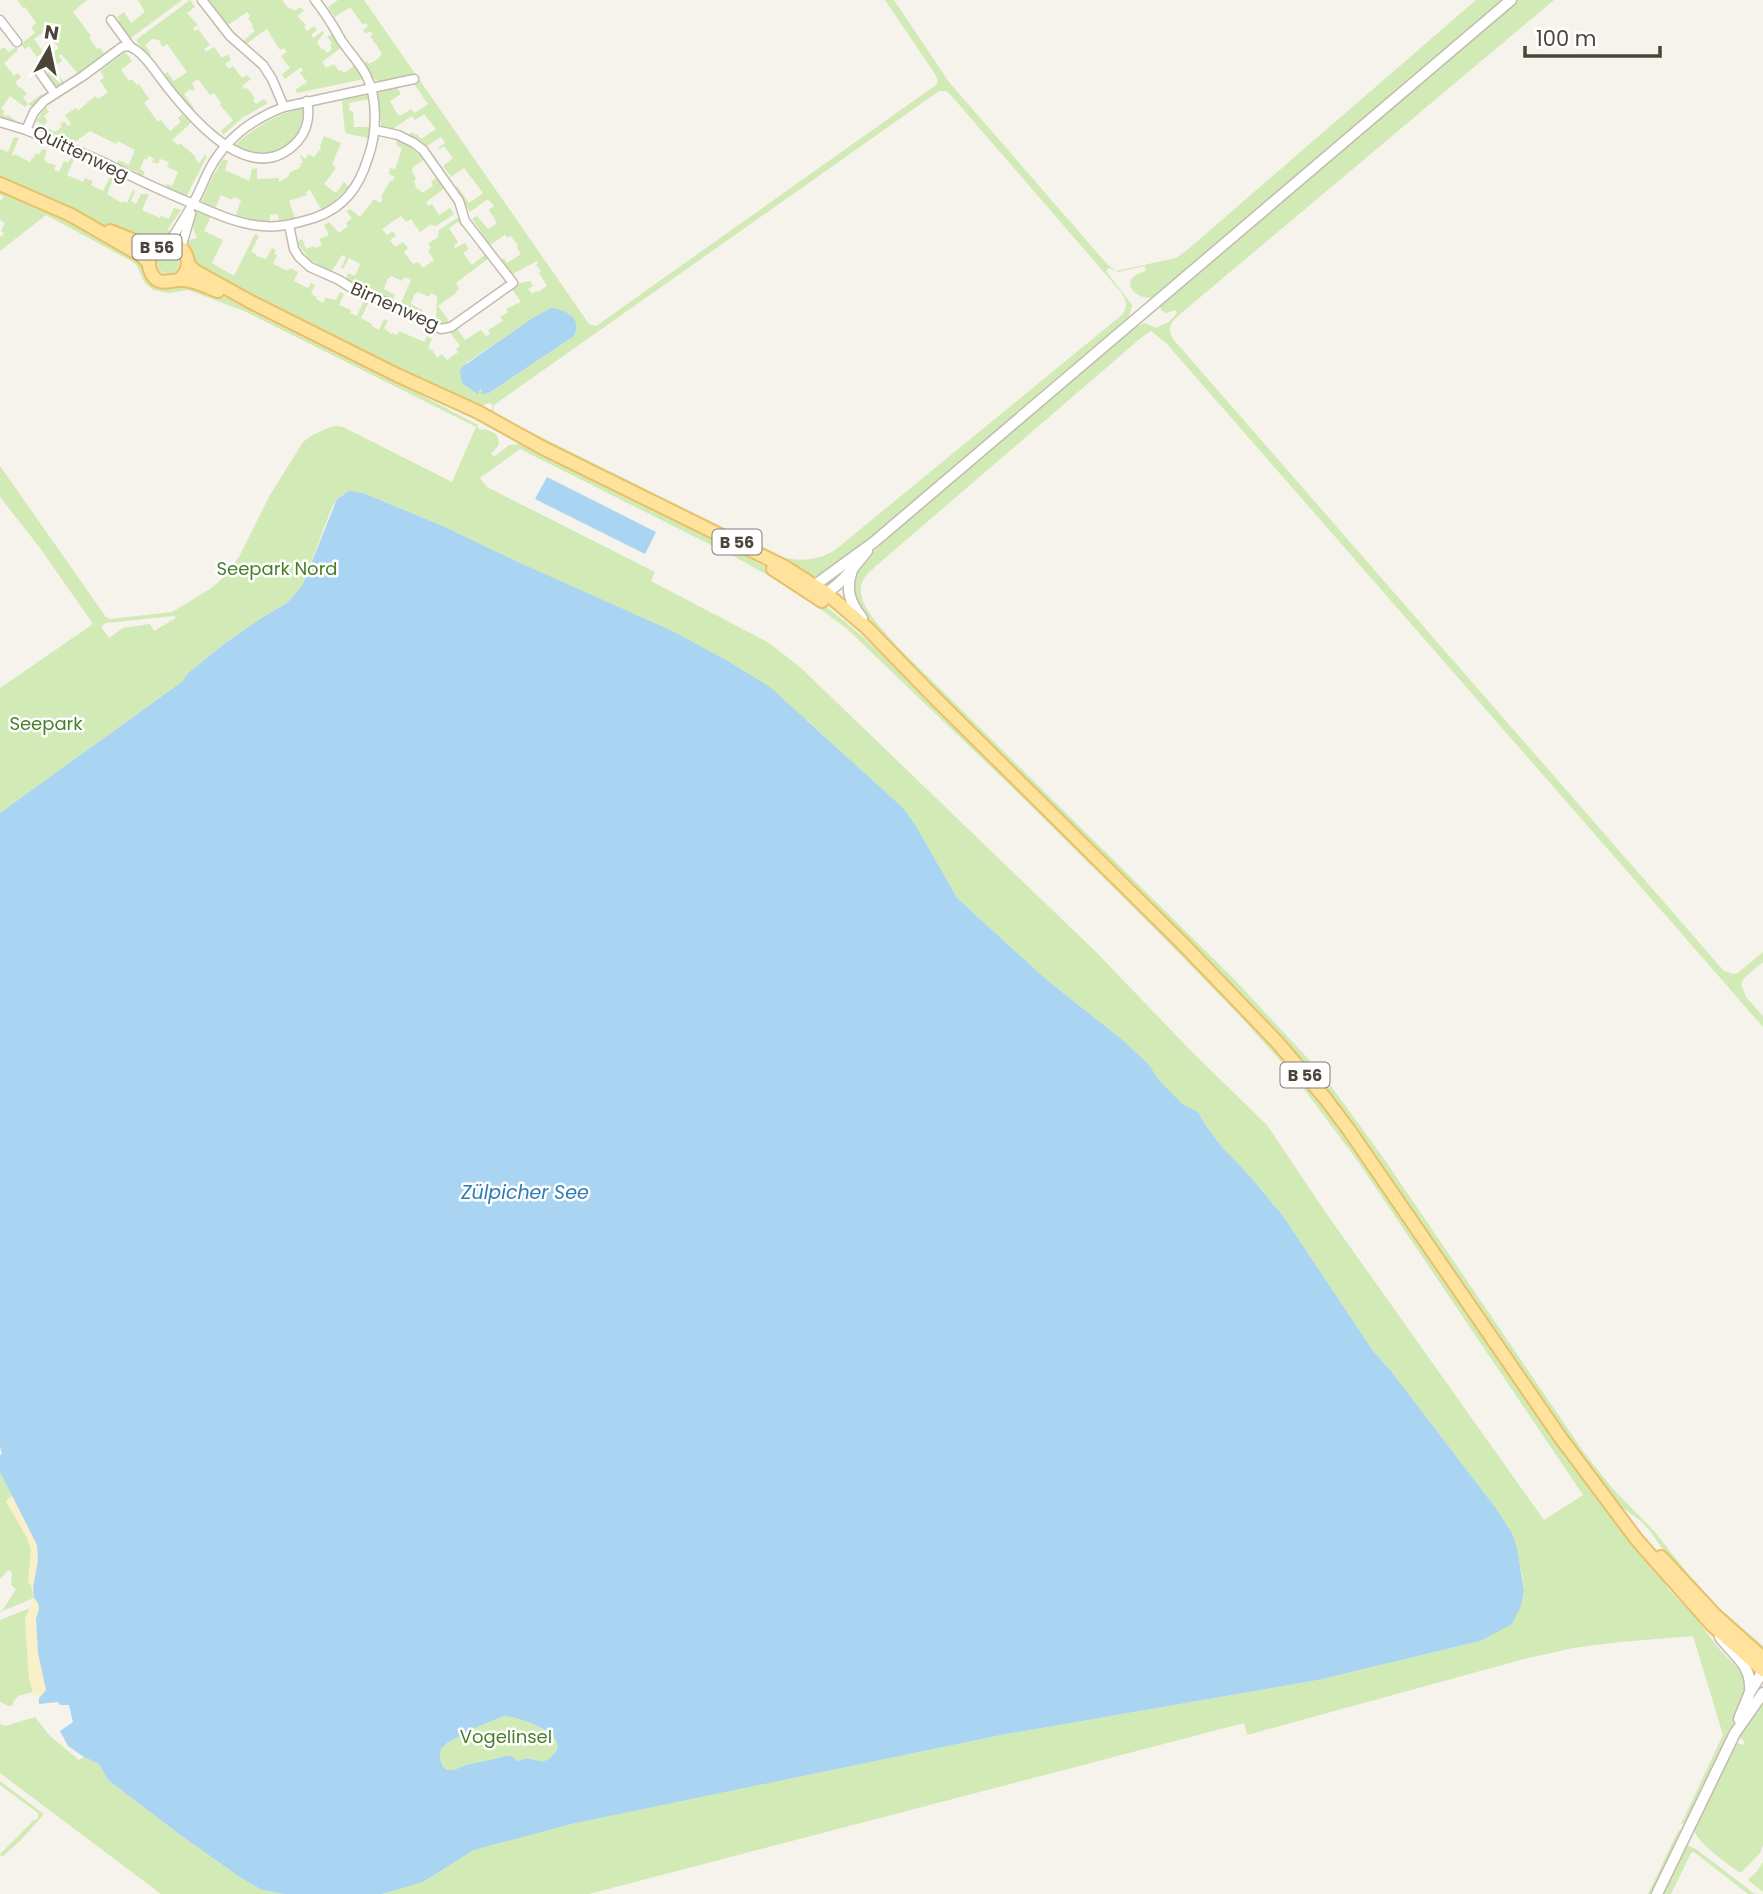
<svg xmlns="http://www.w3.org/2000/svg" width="1763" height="1894" viewBox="0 0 1763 1894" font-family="Poppins,sans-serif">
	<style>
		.green { fill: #d2eab5; fill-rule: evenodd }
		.sand { fill: #f9efc9 }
		.water { fill: #a9d4f2; fill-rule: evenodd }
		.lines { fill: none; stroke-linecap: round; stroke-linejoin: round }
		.minor-casing { stroke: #c2bbae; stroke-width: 11 }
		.tertiary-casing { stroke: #c2bbae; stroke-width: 13 }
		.primary-casing { stroke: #e6c16a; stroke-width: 16 }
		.minor { stroke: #fff; stroke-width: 8 }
		.tertiary { stroke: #fff; stroke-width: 10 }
		.primary { stroke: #ffe39c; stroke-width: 12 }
		.labels { text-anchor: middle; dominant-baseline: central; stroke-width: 5; stroke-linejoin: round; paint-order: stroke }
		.shield { fill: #fff; stroke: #817c74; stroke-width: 2 }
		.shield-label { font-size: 16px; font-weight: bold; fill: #4b4439 }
		.street-label { font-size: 18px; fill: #4b4439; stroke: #fff }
		.park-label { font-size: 18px; fill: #4a7f2a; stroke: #fff }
		.water-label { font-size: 19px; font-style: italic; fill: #2e7ab2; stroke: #fff }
	</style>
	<rect width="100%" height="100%" fill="#f6f3ec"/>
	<!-- green -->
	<path class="green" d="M17,0h70l-14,12 18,24 -2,2 8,11 3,-1 4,5 8,-6 2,3 -35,25 -18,-21 -2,2 3,5 -10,7 13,15 -11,4 -7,-8 1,-7 -8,-9 19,-15 -14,-17 -11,8 9,13 -6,5 -8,-11 -4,3 -4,-5 14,-11 -4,-6 5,-4 -11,-16 -2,1z
		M138,0h44l-51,38h-3l-10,-12 1,-6 -2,-3 7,-5 7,11 14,-11z
		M190,0l5,7 -8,6 11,12 -5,3 2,3 3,-2 12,16 -6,4 2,3 8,-5 8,11 6,-4 3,6 -6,4 4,5 4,-3 9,12 5,-3 4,4 -9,7 2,3 3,-1 8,10 -2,2 3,4 8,-5 4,4 -26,15 -19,17 -2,-4 12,-11 -13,-15 1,-2 -7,-10 -4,2 -12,-16 -6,4 3,6 -3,2 -2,-2 -6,5 10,14 -3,3 -29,-35 5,-4 7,9 13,-9 -20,-28 -5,3 -3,-7 -7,-1 -7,6 6,9 -4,2 -11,-16z
		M208,0h74l7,9 2,-1 3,3 7,-4 3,4 -7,5 9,9 -2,2 3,4 7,-5 3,4 -6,5 2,3 10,-7 1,2 -7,9 5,8 2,-1 3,4 5,-4 -2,-4 2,-2 -5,-6 6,-4 9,14 -20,15 4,6 8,-4 5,7 2,-1 3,3 11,-8 -8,-11 9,10 -1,1 9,14 -67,14 -2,-3 12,-8 -7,-9 3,-3 -2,-3 -16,12 -3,-5 8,-6 -9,-12 6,-4 -3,-4 -4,2 -13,-21 -21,15 -3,-3 12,-10 -3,-4 1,-2 -5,-7 2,-2 -3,-4 -19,13z
		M338,0h26l225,324 7,2 340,-241 2,-5 -3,-6 -50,-74h9l55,82 158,182 9,7 60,-13 10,-7 290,-251h27l-348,297c-21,5 -39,-19 -9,-26l-1,-5 -27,6 -9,-4 -3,3 26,34 -3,13 -219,188 -82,65 -12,5 -10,-2 -315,-159 2,-10 -4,-2 -11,4 -67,-30 -216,-110 -6,-16 -1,-11 9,-2 -5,-13 4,-12 3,-2 12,5 -7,15 19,9 -11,23 22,13 21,-42 4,2 -8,16 5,2v2l10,3 6,-11 4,2 -2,4 3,1 -4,9 15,7 2,-3 8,4 -4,9 14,7 3,-5 4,2 -4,9 6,3 -1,2 7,4 3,-5 10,2 4,-8 4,2 -5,11 12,5 -1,3 7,3 8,-18 10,5 -2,3 -5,-2 -7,14 11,6v2l7,4 5,-11 4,2 -4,7 7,6 1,-1 5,2 2,-4 25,11 3,-6 5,3 -4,9 5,3 4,7 5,-4 5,6 11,-8 -2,-3 4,-3 -11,-15 6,-5 10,14 16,-10 5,6 4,-2 -2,-4 15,-9 -3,-4 8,-5 -2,-3 15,-7 -10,-14 6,-4 13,-3 3,5 -5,3 4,5 4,-3 2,1 9,-6 -8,-13 2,-2 -5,-6 2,-2 -1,-2 -26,14 -10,-14 3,-3 3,5 14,-9 -4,-6 1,-2 -7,-10 -4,2 -2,-3 -15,10 -18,-26 5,-3 11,13 9,-6 -8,-13 5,-4 -6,-7 -18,13 -16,-24 3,-2 12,17 14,-10 -19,-25 -13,9 -8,-11 10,-8 -9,-12 -6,4v-2l7,-5 -4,-6 -17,11 -17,-12 6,-4 2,3 2,-1 4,5 15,-10 -12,-15 -9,6 -3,-4 -21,14 -9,-2 -6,-35 8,-2 2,-4 9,-2 6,9 -11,7 6,11 4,4 11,-7 4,4 13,-9 -18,-26 -29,5 -10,-6 -7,-13 3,-3 2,3 9,-5 4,-5 -6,-10h-1l-5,-8 3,-2 -3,-3 -4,3 -3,-4 5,-4 -2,-3 -3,2 -13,-18 -15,10 -7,-10zM939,91h7l3,2 172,199c5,9 7,13 2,22l-288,236c-16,10 -34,12 -53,7l-289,-144 1,-8zM569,313c6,8 10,14 5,23l-80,54 -5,3 -10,-4 -13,-26 65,-44z
		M1517,0h37l-375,315c-8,8 -12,13 -6,24l41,47 510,585 9,3 5,-1 25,-21v10l-19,16 -3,6 5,13 17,19v11l-597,-684 -15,-12 -9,6 -266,229c-5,5 -12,10 -14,17 -8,21 25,51 38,66l333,329 80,86 18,22 51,70 201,295 30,38 41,42 39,49 24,26 46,40v9l-20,-17 -75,-81 -17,-25 -10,-11 -22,-16 -23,-27 -33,-46 -203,-295 -478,-499 -26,-34 -5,-18 5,-14 12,-15 36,-34 229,-195 12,-5 11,5 13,-6 8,-9 -2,-3 -8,3 -5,-2 -2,-4 1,-2z
		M4,47l5,5 7,-5 2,3 -14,13 10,13 4,-3 3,4 -6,5 4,6 2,-1 6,7 -4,3 5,7 14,-10 2,3 -10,12 -6,-5 -3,3 -15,-11 -9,13 3,2 -1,3 3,2 2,-1 8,6 -2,3 -14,-5v-69z
		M125,52l7,9 -11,9 8,11 3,-2 5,6 2,-1 10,15 -5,4 14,19 3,-2 9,11 11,-9 -3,-4 4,-4 9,9 -19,17 6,5 2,-2 16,14 -1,2 4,4 6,-8 2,1 -21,41 -20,-9 1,-4 5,2 6,-14 -11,-5 2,-5 -9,-3 -2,5 -6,-2 2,-4 -6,-2 -1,4 -3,-1 -4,10 5,3 -3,6 -5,-3 1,-3 -21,-8 1,-4 11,5 6,-15 -17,-9 -2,3 -26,-13 -18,13 -34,-14 3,-6 -5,-3 10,-14 3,5 -5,4 3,4 -3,6 11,6 7,-5 -2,-3 4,-3 4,5 3,-2 -6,-9 11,-7 2,3 17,-15 3,3 10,-7 -8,-11 4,-4 -4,-6z
		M367,95l3,4 -21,4 1,8h3l1,16h18l-1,12 -26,-6 -3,-33z
		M302,108l4,11c-9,20 -26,40 -51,36 -7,-2 -14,-6 -21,-9 20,-19 42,-31 68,-38z
		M324,136l17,7 -9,21 4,4 -12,16 12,9 8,-11 5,5 -19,18 -8,6 -12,-21 -4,2 1,3 -18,6 7,20 -17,2 -1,-9 -8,1v9l-10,-1 -25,-5 6,-18 -7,-3 -2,3 -11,-5 -6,14 -12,-5 -1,-4 12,-26 9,-15 5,2 -3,9 24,11 3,-12 5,-1v11l22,-1v4l10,-6v-3l12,-6 -1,-3 3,-2 -3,-6 1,-1 4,4 4,-5 5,3 7,-9 -1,-2z
		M14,137l5,1 -7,17 2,1 1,-2 15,8 6,-9 3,2 3,-6 5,1 -3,9 3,4 9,2 -2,5 5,2 5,-11 4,2 5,-9 13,6 -1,3 -11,-4 -7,16 16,7 2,-4 8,3 -2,4 12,6 7,-14 3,2 -6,15 15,9 1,-2 4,2 6,-13 2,1 -4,10 5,3 5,-10h8l-7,16 18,8 1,-2 8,3 5,-11 7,2 -13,19 3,4 -8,6 -9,3 -24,-5 -130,-58v-30l8,3z
		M397,140c10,4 20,11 27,20l-11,7 -1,4 4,8 -2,2 3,9 2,-1 3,4 11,-7 -2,-5 5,-3 8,11 -18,13 2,4 4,-2 7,11 11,-7 4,6 -18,12 -6,-1 -10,7 -9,-13 -5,3 -5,-6 -19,13 5,6 6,-4 3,5 -6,4 5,7 8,-5 5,6 -4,4 9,12 5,-2 5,6 11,-8 -6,-9 3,-3 -3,-4 10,-7 1,-7 20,-13 6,7 -3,3 -4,-5 -9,6 9,14 -4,4 1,2 10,-5 4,6 -6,4 9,12 14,-11 3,4 -33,25 3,6 -3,3v1l-18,13 11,15 -5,3 -8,-3 1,-25 -6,-3 -2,4 -11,-5 -4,3 -3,9 11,6 -1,4 -20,-11 10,-23 -7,-3 -2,4 -11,-5 -4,4 -3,9 11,6 -2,5 -31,-16 -1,3 -15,-8 2,-6 7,3 5,-12 -11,-6 -6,11 -2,-1 5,-11 -4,-2 -11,17 -22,-13 -12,-17 5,-3 4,10 8,-3 1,2 7,-3 -3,-6 10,-4 -5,-10 5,-3 10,11 9,-7 -2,-3 6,-5 -6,-7 4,-2 10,8 14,-18 6,4 3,-5 -2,-1 9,-16h2l3,-4 -6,-3 1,-6 5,1 7,-21 -6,-3z
		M0,189l53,23 37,19 52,31 5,11 73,22 27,11 131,66 100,53v3l4,2 3,-1 11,5c5,9 3,13 -5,19l3,4 15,-12 10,-1c45,20 90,42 134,65 55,28 112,54 163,90 30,22 58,47 85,73l277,273 76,80 73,84 326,456 16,25 24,25 28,36 16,16 10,15 1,4c-17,47 -40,92 -61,137l-6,1 42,-89 -30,-99 -73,6 -47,6 -49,11 -277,76 -3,-12 -655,171h-207l41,-12 51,-32 96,-26 431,-89 317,-55 162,-39 41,-35 3,-15 -2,-17 -10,-41 -17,-26 -104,-136 -18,-20 -90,-135 -35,-42 -26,-27 -16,-21 -8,-14 -16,-7 -24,-26 -8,-13 -26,-25 -76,-60 -91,-83 -41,-72 -14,-18 -94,-87 -290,-159 -73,-35 -82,-34 -20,1 -6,5 -5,8 -30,79 -8,9 -7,8 -27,16 -36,25 -37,30 -4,7 -183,132v-125l93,-64 -53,-76 -40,-51v-31l106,151 4,2 62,-7 38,-23 12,-10 17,-22 31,-62 33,-53 10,-7 17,-8 7,-1 6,1 109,55 24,-55 -232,-116 -56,-21 -19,3 -16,-3 -9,-8 -7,-16 -4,-4 -87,-47 -46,36v-15h2l2,-4 -3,-1 4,-8 -4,-2 -1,-3v-17l4,-4 -4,-2zM520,449l215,108 61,34 50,37 171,164 144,143 78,80 56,62 64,86 224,332 -39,25 -218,-307 -59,-88 -74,-72 -97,-101 -295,-284 -32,-25 -118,-62 4,-9 -168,-85 -7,-9zM174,616l2,2 -22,13 -4,-7 -27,4 -14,10 -8,-11 5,-4z
		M157 263a11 11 0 1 1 22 0a11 11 0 1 1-22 0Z
		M0,1471l12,25 -6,5 21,37 4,11v11l-2,15 5,23 -34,14 4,-4 12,-19 -5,-4 1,-12 -4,-3 -8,9z
		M30,1608l-5,11 4,59 4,14 -15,4 -5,6v3l-4,1 -9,-4v-82z
		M1763,1698v147l-3,8 -19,20c-13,-8 -43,-30 -48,-44l40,-83 5,-3 5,2 2,-3 -6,-5v-2z
		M504,1716c16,1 74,20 46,42 -10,9 -17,-4 -31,3l-12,-5 -41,9 -12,5h-7l-4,-3 -3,-8 1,-10 6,-6 32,-17z
		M35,1717l15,19 29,24 5,-3 15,7 9,16 71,54 62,44 21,12 23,4h-124l-161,-121v-49l5,2z
		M0,1781l44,33 -23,26 -19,17 -2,-3 34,-34h2l2,-3v-4l-38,-28z
		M1679,1829l2,6 -29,59h-4z
		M1687,1845l9,4 59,45h-7l-54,-42 -3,1 -20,41h-10l25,-48z
		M1763,1862v30l-15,-12 9,-9z"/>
	<!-- sand -->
	<path class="sand" d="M12,1496l17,30 8,19 1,15 -5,28 6,21 -3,10 2,34 8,37 -3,5 -9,1 -5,-18 -4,-60 9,-20 -3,-13 -3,-2 3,-34 -4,-11 -21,-37z"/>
	<!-- water -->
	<path class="water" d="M551,308c15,2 32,10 23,28l-85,57 -8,1 1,-4 -2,-1 -2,5 -16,-11 -2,-12 2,-4 69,-48z
		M547,477l109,55 -11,22 -110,-55z
		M349,491l14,2 82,34 73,35 154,69 52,28 46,28 133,121 13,18 41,72 91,83 76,60 26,25 8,13 24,25 16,8 8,14 16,21 26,27 35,42 90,135 18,20 104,136 17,26 5,15 7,43 -3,15 -9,18 -32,17 -162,39 -317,55 -430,89 -97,26 -51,32 -41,12h-97l-23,-4 -21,-12 -62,-44 -71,-54 -9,-16 -15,-7 -16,-11 -8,-15 13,-9 -4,-17h-9l-2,-3 -19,2v-6l7,-8 -8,-37 -2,-34 3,-10 -1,-6 -4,-5 -1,-10 5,-28 -1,-15 -37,-73v-17l2,-1 -2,-7v-634l183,-132 4,-7 37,-30 36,-25 27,-16 7,-8 8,-9 35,-87zM504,1716c16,1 74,20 46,42 -11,9 -16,-4 -32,3l-7,-5h-4l-41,9 -12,5h-7l-4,-3 -3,-8 1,-10 6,-6 32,-17z"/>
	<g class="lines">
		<defs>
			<path id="minor" d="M202,0l28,36 33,29 9,14 12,28
				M0,20l17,22
				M111,20l19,26
				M40,73l15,21
				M307,101c3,14 1,28 -9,40 -45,49 -103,-19 -130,-53 -10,-12 -25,-38 -40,-42l-6,1 -39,29 -39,25 -10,11 -8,18c31,13 63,24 93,40 23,12 48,23 72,33 23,10 46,21 71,23 18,2 35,-3 52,-8 30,-10 45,-31 54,-60 9,-24 10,-60 -2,-83 -7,-13 -17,-23 -25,-35 -8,-15 -15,-26 -26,-40
				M0,122l26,8
				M289,225l5,24 5,8 11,10 29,13 19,12 19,6 64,31 10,-2 62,-44 -48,-62 -6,-20 -36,-51 -9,-7 -16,-8 -23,-5
				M169,243c7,-12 16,-25 23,-38 7,-11 11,-23 17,-35 16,-30 43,-51 75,-63l130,-28
				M181,248l10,-34"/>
			<path id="tertiary" d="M853,568c-8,20 -4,34 9,50
				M813,592l2,-7 59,-43 637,-542
				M821,596c19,-10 33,-29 46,-45
				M1720,1637c15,20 32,28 30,55
				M1739,1719l11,-27 13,-21
				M1657,1894l78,-161 28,-40"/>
			<path id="primary" d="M0,184l71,31 71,41 7,7
				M110,231l30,12 17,4
				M188,264l7,7 56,31 146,73 81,37 65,36 242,119 41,26 41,35 67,69 250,248 93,97 48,56 24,32 211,307 77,103 75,85 51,45
				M180,279c8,-8 11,-19 3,-29 -13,-16 -40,0 -33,20 7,19 20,9 32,10 12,0 25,7 36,11
				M773,569l49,32
				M1661,1557l55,59 47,42"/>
		</defs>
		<!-- minor casing -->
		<use href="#minor" class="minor-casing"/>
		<!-- tertiary casing -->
		<use href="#tertiary" class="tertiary-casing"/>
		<!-- primary casing -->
		<use href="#primary" class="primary-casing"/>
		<!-- minor -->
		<use href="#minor" class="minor"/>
		<!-- tertiary -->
		<use href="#tertiary" class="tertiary"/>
		<!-- primary -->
		<use href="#primary" class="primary"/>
	</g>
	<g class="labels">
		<!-- shield labels -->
		<g class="shield">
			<rect x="132.5" y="234.5" width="49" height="25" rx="5"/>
			<rect x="712.5" y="529.5" width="49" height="25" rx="5"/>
			<rect x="1280.5" y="1062.5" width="49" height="25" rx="5"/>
		</g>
		<g class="shield-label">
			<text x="157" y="247">B 56</text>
			<text x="737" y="542">B 56</text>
			<text x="1305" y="1075">B 56</text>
		</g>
		<!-- street labels -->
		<g class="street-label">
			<text transform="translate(81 153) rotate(26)">Quittenweg</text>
			<text transform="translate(395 306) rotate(24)">Birnenweg</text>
		</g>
		<!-- park labels -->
		<g class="park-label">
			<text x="277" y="568">Seepark Nord</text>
			<text x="46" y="723">Seepark</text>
			<text x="506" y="1736">Vogelinsel</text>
		</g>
		<!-- water labels -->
		<g class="water-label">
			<text x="525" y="1192">Zülpicher See</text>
		</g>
	</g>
	<!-- north arrow -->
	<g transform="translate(49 49) rotate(9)" stroke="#ffffff" stroke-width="5" paint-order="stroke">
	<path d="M0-5L12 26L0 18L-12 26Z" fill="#4b4439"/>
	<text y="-10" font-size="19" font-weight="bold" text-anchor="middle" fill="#4b4439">N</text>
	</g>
	<!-- scale -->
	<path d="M1525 46v10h135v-10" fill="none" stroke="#4b4439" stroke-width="3.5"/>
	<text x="1536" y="46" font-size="21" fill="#4b4439" stroke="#ffffff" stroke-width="5" paint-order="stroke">100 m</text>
</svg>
